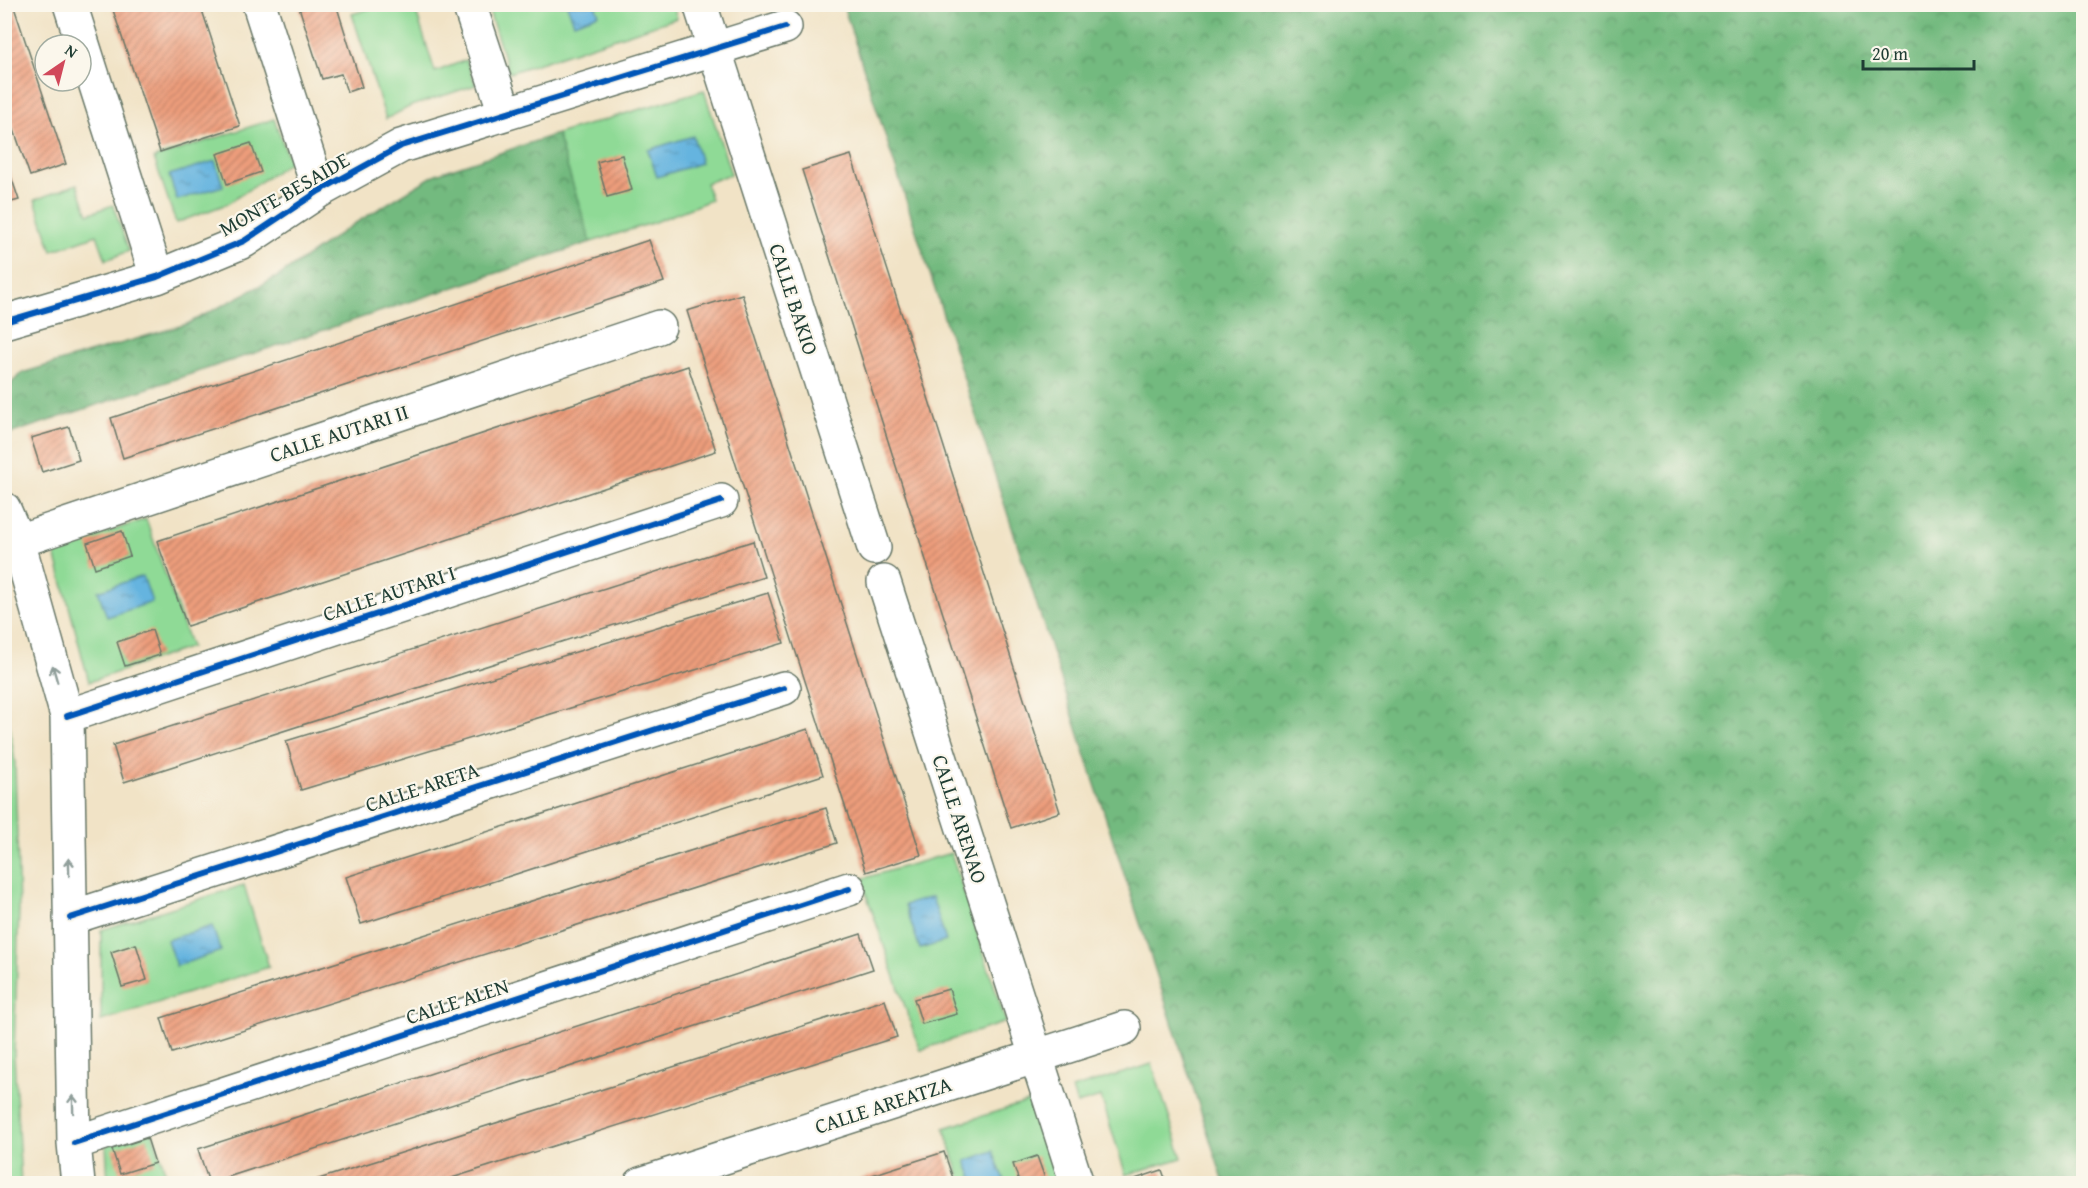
<svg xmlns="http://www.w3.org/2000/svg" width="2088" height="1188" viewBox="0 0 2088 1188" font-family="'Gentium Book Plus',serif">
	<style>
		.forest { fill: url(#forest-crowns); stroke: #497c5a; stroke-width: 1.5 }
		.green { fill: #8fda96; stroke: #578c65; stroke-width: 1.5 }
		.water { fill: url(#water-ripples); stroke: #42788a; stroke-width: 1.5 }
		.building { fill: url(#building-hatch) }
		.lines { fill: none; stroke-linecap: round; stroke-linejoin: round }
		.minor-casing { stroke: #687767; stroke-width: 36 }
		.minor { stroke: #fff; stroke-width: 33 }
		.cycleway-casing { stroke: #fbf7ec; stroke-width: 10 }
		.cycleway { stroke: #0057b8; stroke-width: 6 }
		.oneway { stroke: #8f9e9a }
		.labels { text-anchor: middle; dominant-baseline: central; stroke-width: 4.5; stroke-linejoin: round; paint-order: stroke }
		.street-label { font-size: 21px; fill: #1f3d34; stroke: #fbf7ec }
	</style>
	<defs>
		<pattern id="forest-crowns" width="20" height="18" patternUnits="userSpaceOnUse" patternTransform="scale(1.5)"><rect width="20" height="18" fill="#73ba7f"/><path d="M2 6a3 3 0 1 1 6 0M12 15a3 3 0 1 1 6 0" fill="none" stroke="#5e9869"/></pattern>
		<pattern id="water-ripples" width="26" height="14" patternUnits="userSpaceOnUse" patternTransform="scale(1.5)"><rect width="26" height="14" fill="#65b4df"/><path d="M2 4q2-2 4 0t4 0M15 11q2-2 4 0t4 0" fill="none" stroke="#5394b6"/></pattern>
		<pattern id="building-hatch" width="6" height="6" patternUnits="userSpaceOnUse" patternTransform="scale(1.5)"><rect width="6" height="6" fill="#ed9d7c"/><path d="M-1 1l2-2M0 6l6-6M5 7l2-2" fill="none" stroke="#bf8166"/></pattern>
	</defs>
	<rect width="100%" height="100%" fill="#fbf7ec"/>
	<filter id="ink" filterUnits="userSpaceOnUse"><feTurbulence type="fractalNoise" baseFrequency=".0167" numOctaves="2"/><feDisplacementMap in="SourceGraphic" scale="12" xChannelSelector="R" yChannelSelector="G"/><feConvolveMatrix kernelMatrix="1 2 1 2 8 2 1 2 1" color-interpolation-filters="sRGB"/></filter>
	<filter id="wash" filterUnits="userSpaceOnUse"><feTurbulence type="fractalNoise" baseFrequency=".008" numOctaves="4" result="noise"/><feDisplacementMap in="SourceGraphic" scale="24" xChannelSelector="R" yChannelSelector="G"/><feGaussianBlur stdDeviation="1.35" result="paint"/><feColorMatrix in="noise" values="0 0 0 0 0 0 0 0 0 0 0 0 0 0 0 0 0 1.4 0 .05"/><feComposite in="paint" operator="in"/></filter>
	<g filter="url(#wash)">
		<rect width="100%" height="100%" fill="#f1e3c6"/>
		<!-- forest -->
		<path class="forest" d="M843,5h1240v1178h-859z
			M557,134l34,108 -582,192 -4,-22 -1,-22 18,-17 165,-49 90,-47 77,-53 82,-50z"/>
		<!-- green -->
		<path class="green" d="M381,5h33l21,67 31,-12 10,25 -65,21 -25,13 -34,-105z
			M487,5h186l4,13 -168,55z
			M704,90l27,84 -25,9 5,17 -59,23 -61,19 -34,-108z
			M274,119l16,43 -63,42 -51,19 -22,-65z
			M77,184l11,30 25,-9 16,46 -23,9 -9,-25 -45,16 -17,-51z
			M146,519l45,128 -102,35 -35,-132z
			M4,689l11,73 4,148 -5,145 7,129 -17,-1z
			M951,853l55,169 -86,28 -59,-171z
			M244,885l25,82 -168,54v-91z
			M1152,1064l30,94 -56,17 -25,-78 -24,7 -5,-15z
			M1031,1101l27,82h-96l-18,-55z
			M152,1131l17,52h-61l-2,-38z"/>
		<!-- water -->
		<path class="water" d="M567,5h28l4,9 -25,9z
			M693,136l8,27 -44,14 -9,-27z
			M215,161l8,25 -46,14 -8,-25z
			M143,576l9,26 -45,15 -9,-26z
			M932,897l14,44 -26,8 -15,-44z
			M212,926l9,25 -45,15 -9,-26z
			M993,1151l12,32h-30l-9,-22z"/>
		<g id="blocks">
			<!-- building -->
			<path class="building" d="M4,4h9l53,160 -36,12 -26,-75z
				M111,4h89l40,122 -80,26z
				M298,4h38l26,83 -15,5 -6,-18 -19,5z
				M251,143l10,29 -34,12 -10,-30z
				M622,155l10,35 -25,7 -10,-35z
				M851,155l209,657 -49,16 -209,-658z
				M4,156l15,44 -15,4z
				M649,240l15,42 -541,176 -12,-40z
				M742,294l179,561 -55,17 -179,-561z
				M688,366l28,85 -529,175 -30,-85z
				M69,427l10,33 -37,12 -11,-34z
				M122,531l8,25 -35,12 -8,-25z
				M753,541l11,36 -640,205 -11,-37z
				M768,593l16,50 -483,147 -15,-49z
				M152,630l8,25 -35,11 -8,-24z
				M808,729l15,46 -462,149 -15,-47z
				M826,808l11,35 -665,210 -11,-35z
				M861,934l12,35 -664,214 -11,-34z
				M136,944l11,36 -25,7 -11,-35z
				M949,989l8,25 -35,10 -8,-25z
				M885,1000l12,37 -464,147h-130z
				M147,1138l8,25 -35,11 -8,-25z
				M944,1152l11,32h-108v-1z
				M1037,1156l10,28h-27l-7,-20z
				M1162,1170l5,14h-44v-1z"/>
		</g>
	</g>
	<g filter="url(#ink)">
		<use href="#blocks" fill-opacity="0" stroke="#687767" stroke-width="1.5"/>
		<g class="lines">
			<defs>
				<path id="minor" d="M70,4l87,273
					M259,4l60,187
					M469,4l36,109
					M700,4l174,544
					M4,322l153,-45 87,-36 75,-50 82,-45 384,-119
					M4,509l14,32 49,175 7,427 4,41
					M18,541l641,-214
					M884,582l193,602
					M67,716l654,-215
					M70,918l714,-230
					M74,1143l775,-254
					M641,1184l483,-156"/>
			</defs>
			<!-- minor casing -->
			<use href="#minor" class="minor-casing"/>
			<!-- minor -->
			<use href="#minor" class="minor"/>
			<defs>
				<path id="cycleway" d="M4,322l153,-45 87,-36 75,-50 82,-45 384,-119
					M67,716l654,-215
					M70,918l714,-230
					M74,1143l775,-254"/>
			</defs>
			<!-- cycleway casing -->
			<use href="#cycleway" class="cycleway-casing"/>
			<!-- cycleway -->
			<use href="#cycleway" class="cycleway"/>
		</g>
		<!-- one-way arrows -->
		<defs><path id="oneway-shaft" d="M-6 0H5M1.5-3L5.5 0L1.5 3" fill="none" stroke-width="1.6" stroke-linecap="round" stroke-linejoin="round" transform="scale(1.5)"/></defs>
		<g class="oneway">
			<use href="#oneway-shaft" transform="translate(55 674) rotate(-106)"/>
			<use href="#oneway-shaft" transform="translate(69 867) rotate(-91)"/>
			<use href="#oneway-shaft" transform="translate(73 1104) rotate(-91)"/>
		</g>
	</g>
	<g class="labels">
		<!-- street labels -->
		<g class="street-label">
			<text transform="translate(284 194) rotate(-30)">MONTE BESAIDE</text>
			<text transform="translate(794 299) rotate(72)">CALLE BAKIO</text>
			<text transform="translate(339 433) rotate(-18)">CALLE AUTARI II</text>
			<text transform="translate(389 593) rotate(-18)">CALLE AUTARI I</text>
			<text transform="translate(422 787) rotate(-18)">CALLE ARETA</text>
			<text transform="translate(960 819) rotate(72)">CALLE ARENAO</text>
			<text transform="translate(457 1001) rotate(-18)">CALLE ALEN</text>
			<text transform="translate(883 1105) rotate(-18)">CALLE AREATZA</text>
		</g>
	</g>
	<!-- margin -->
	<rect width="2088" height="1188" fill="none" stroke="#fbf7ec" stroke-width="24"/>
	<!-- north arrow -->
	<g transform="translate(63 63) rotate(35)"><circle r="28" fill="#fbf7ec" stroke="#a3ada2" stroke-width="1.5"/>
	<path d="M0-4.5L10 22L0 15L-10 22Z" fill="#d1495b"/>
	<text y="-9" font-size="16" font-weight="bold" text-anchor="middle" fill="#1f3d34">N</text>
	</g>
	<!-- scale -->
	<path d="M1863 60v9h111v-9" fill="none" stroke="#1f3d34" stroke-width="3"/>
	<text x="1872" y="60" font-size="18" fill="#1f3d34" stroke="#fbf7ec" stroke-width="4.5" paint-order="stroke">20 m</text>
</svg>
